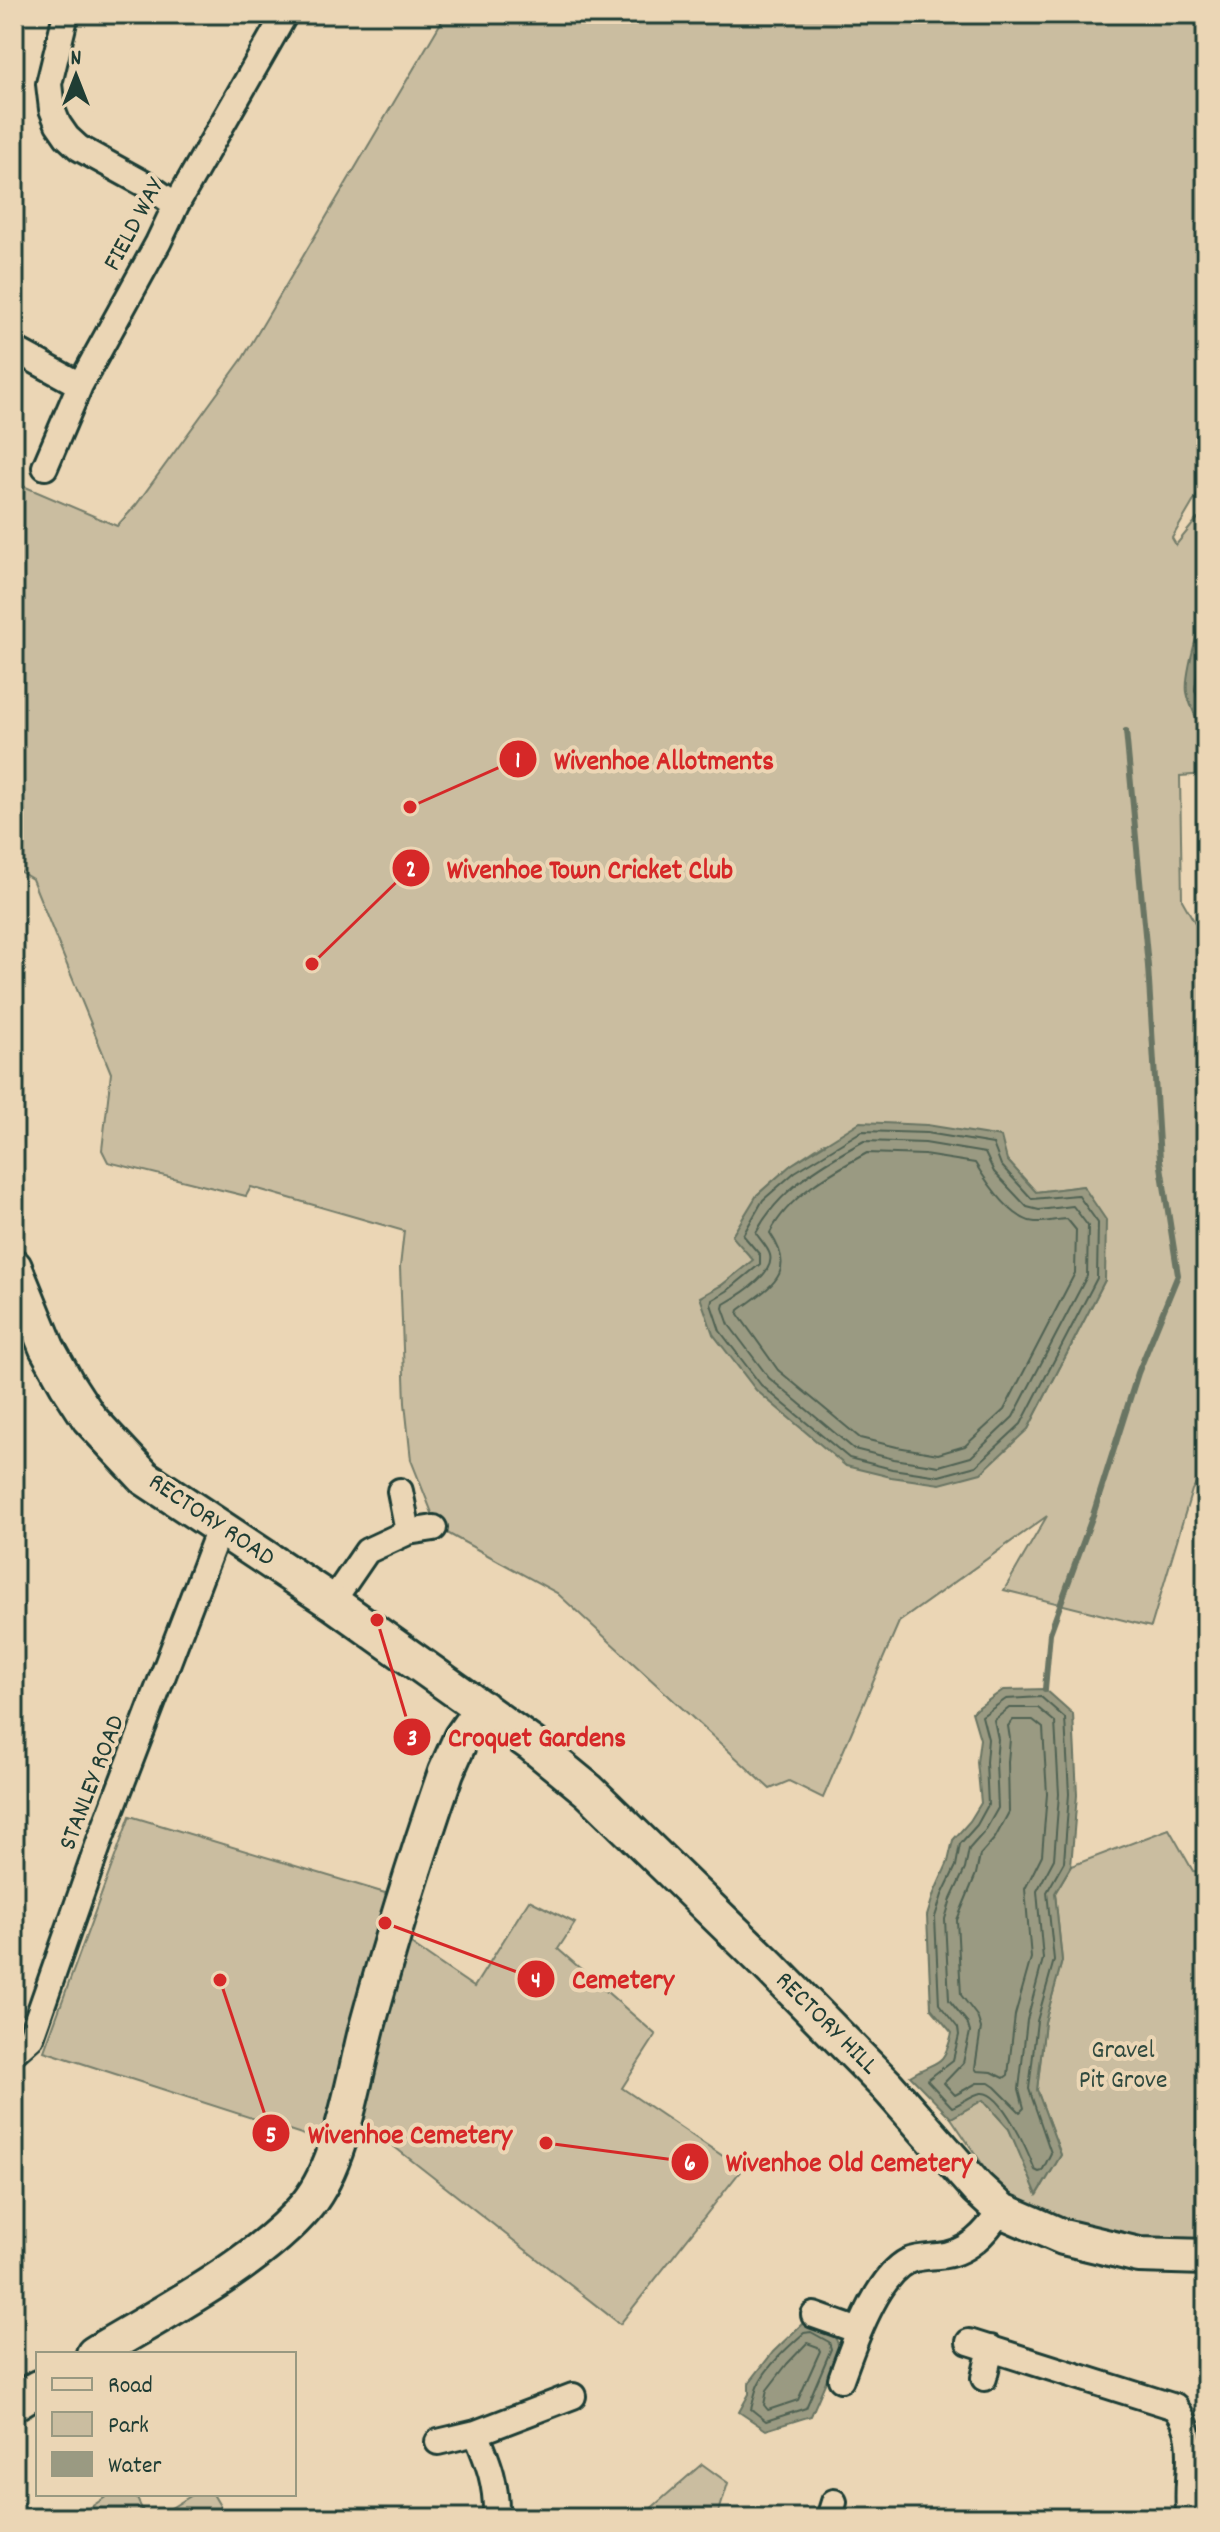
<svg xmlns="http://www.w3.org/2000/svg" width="1220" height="2532" viewBox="0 0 1220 2532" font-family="Dekko,sans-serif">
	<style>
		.green { fill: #cabda0; stroke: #747d6a; stroke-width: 2; fill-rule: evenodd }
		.water { fill: #9a9a82; stroke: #697563; stroke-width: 2 }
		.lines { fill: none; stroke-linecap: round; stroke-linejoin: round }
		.shore { stroke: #506253; stroke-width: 2 }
		.stream { stroke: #697563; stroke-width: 6 }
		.street-casing { stroke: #1f3d34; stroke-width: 30 }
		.secondary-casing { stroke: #1f3d34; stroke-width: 40 }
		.street { stroke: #ebd6b5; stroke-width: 24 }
		.secondary { stroke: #ebd6b5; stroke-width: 34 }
		.labels { text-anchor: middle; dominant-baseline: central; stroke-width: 8; stroke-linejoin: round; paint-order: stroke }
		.street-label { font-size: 26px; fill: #1f3d34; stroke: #ebd6b5 }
		.park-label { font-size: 26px; fill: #304a3f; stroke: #ebd6b5 }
		.leader { fill: none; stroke: #d62828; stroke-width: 3 }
		.callout-dot { fill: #d62828; stroke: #ebd6b5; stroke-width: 3 }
		.mark-label { font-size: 24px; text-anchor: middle; font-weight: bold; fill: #fff }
		.callout-label { font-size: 28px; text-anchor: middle; font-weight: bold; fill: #d62828; stroke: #ebd6b5; stroke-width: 8; stroke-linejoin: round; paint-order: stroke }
	</style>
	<rect width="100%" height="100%" fill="#ebd6b5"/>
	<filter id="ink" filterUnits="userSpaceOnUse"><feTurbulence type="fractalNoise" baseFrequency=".0125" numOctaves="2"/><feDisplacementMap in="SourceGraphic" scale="16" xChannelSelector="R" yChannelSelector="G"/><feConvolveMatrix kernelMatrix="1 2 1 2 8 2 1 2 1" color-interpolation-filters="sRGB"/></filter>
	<g filter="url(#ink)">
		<!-- green -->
		<path class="green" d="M446,14h760v326l-4,21 4,-1v120l-34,58 4,7 21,-26 9,3v76l-5,27v103l5,2v44l-26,2 2,124 24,42v526l-14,22 -41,137 -147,-37 43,-74 -148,106 -76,176 -34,-17 -19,8 -213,-196 -119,-65 -27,-68 -6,-57 -5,-136 4,-36 -153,-44 -5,9 -138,-34 -6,-12 9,-77 -79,-194 -18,-11v-386l103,44 19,-21 107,-147zM824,1143l183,17 29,32 47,-6 22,94 -77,149 -182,37 -114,-109 -19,-23 9,-49 32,-25 3,-65 34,-30z
			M130,1816l265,80 -75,244 -276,-89z
			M1169,1829l24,42 13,1v234l-10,1 -1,140 -70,-3 -119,-45 -55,-81 32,-18 26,29 29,65 23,-39 -24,-65 8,-68 17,-61 -7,-68 16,-27z
			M529,1900l46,23 -17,26 98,86 -34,53 120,81 -122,155 -265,-208 50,-176 69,47z
			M702,2464l26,19 -11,35h-77z
			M110,2494h25l11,24h-71z
			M194,2494h19l14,24h-72z"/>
		<!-- water -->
		<path class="water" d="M1206,598v132l-5,-2c-5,-11 -12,-24 -14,-36 -3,-20 15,-71 19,-94z
			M860,1122l67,3 74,12 6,23 29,32 47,-6 23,34 -1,60 -77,149 -47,44 -41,11 -49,-7 -45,-11 -90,-76 -43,-56 -13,-37 22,-12 31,-25 -21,-24 25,-41 34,-30z
			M1045,1689l28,25 4,81 -6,71 -16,27 7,68 -17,61 -8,68 24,65 -24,40 -28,-66 -26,-29 -32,18 -41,-42c27,-17 33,-6 42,-43l-21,-25 -4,-92 7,-23 14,-31 5,-22 17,-19 11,-18 -4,-41 3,-23 -8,-27 31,-22z
			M802,2324c17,0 37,8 37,27l-28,65 -45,14 -27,-18 10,-18v-11l24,-31z"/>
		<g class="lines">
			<!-- shore -->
			<path class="shore" d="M1206,637l-7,23 -4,30 11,30
				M862,1131l65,2 66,11 8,21 31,34 46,-4 20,28 -1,55 -76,146 -45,42 -37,10 -47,-7 -43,-11 -88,-73 -41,-54 -9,-27 1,-4 15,-9 33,-27v-9l-17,-20 20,-35 32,-28z
				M864,1141l61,2 60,10 9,19 33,35 12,3 34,-4 15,20 -1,50 -74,141 -42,40 -32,9 -45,-7 -40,-10 -85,-71 -40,-53 -6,-17 1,-4c14,-8 51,-30 46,-49 -2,-8 -10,-15 -14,-22 22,-43 66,-69 108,-92z
				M867,1153l57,2 51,8c11,18 36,57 60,59 10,1 22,-3 32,-3l9,11 -1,43 -71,137 -39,36 -27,8 -41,-7 -37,-9 -82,-68 -40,-56 1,-4c32,-24 59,-36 31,-77 18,-37 62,-61 97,-80z
				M1041,1697l24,21 4,76 -5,68 -17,30 7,68 -17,61 -8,68 22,64 -9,18 -3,1 -4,-2c-6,-16 -33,-80 -54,-77 -9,1 -20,11 -29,14l-25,-27 26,-20 6,-25 -1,-7 -19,-24 -4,-87 7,-22 14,-29 4,-22 17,-19 11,-20 -2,-43 2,-23 -6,-23 24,-17z
				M1009,1708h29l17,14 4,72 -5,65 -17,32 6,68 -16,61 -8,69 5,19 -4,4 -25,-25 -6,-4h-12l-22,12 -11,-12 19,-20 7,-31 -3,-10 -18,-22 -4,-81 6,-20 14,-30 4,-20 16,-18 13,-23 -2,-46 2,-23 -4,-19z
				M1013,1720h20l10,8 4,66 -5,61 -17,34 6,69 -16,57 -7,60 -4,3 -12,-6 -15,-1 -2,-3 6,-40 -4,-12 -16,-21 -4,-75 19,-46 4,-19 15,-17 14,-26 -1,-50 2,-23 -2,-13z
				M811,2332l18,10 2,7 -25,59 -40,13 -15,-12c2,-6 4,-18 7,-24 9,-19 30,-38 46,-52z
				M807,2343l11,4 2,4 -22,49 -30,10 -4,-5 3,-15 20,-26z"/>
			<!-- stream -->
			<path class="stream" d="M1045,1689l5,-56 43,-118 45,-142 40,-98 -18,-115 -12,-194 -22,-235"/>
			<defs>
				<path id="street" d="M66,14l-17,70 3,25 6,15 9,13 12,11 71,39 26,18
					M14,349l66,36
					M45,467l35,-82 78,-142 18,-38 109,-191
					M400,1491l8,41
					M332,1602l35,-51 41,-19 26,-4
					M14,2052l17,-15 69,-197 119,-311
					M814,2315l45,16
					M969,2342l206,65c27,32 8,74 15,111
					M984,2378l7,-30
					M841,2379c11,-31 35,-102 67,-118 9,-4 21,-4 30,-5 29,-2 48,-23 63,-46
					M476,2433c13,31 21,51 20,85
					M438,2442l38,-9 97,-37
					M829,2518l5,-16"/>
				<path id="secondary" d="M14,1267l33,81 20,36 22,34 56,60 187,124 201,143 56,46 179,174 119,121 90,102 24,22 62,27 76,18 67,2
					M94,2354c66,-40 164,-90 213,-149 35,-43 46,-124 60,-178 23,-85 50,-171 79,-255l15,-34 21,-30
					M14,2403l24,-15"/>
			</defs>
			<!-- street casing -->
			<use href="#street" class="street-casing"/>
			<!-- secondary casing -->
			<use href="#secondary" class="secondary-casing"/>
			<!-- street -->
			<use href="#street" class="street"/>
			<!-- secondary -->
			<use href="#secondary" class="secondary"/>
		</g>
	</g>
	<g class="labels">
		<!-- street labels -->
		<g class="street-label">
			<text transform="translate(135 225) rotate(-62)">FIELD WAY</text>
			<text transform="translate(211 1521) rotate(34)">RECTORY ROAD</text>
			<text transform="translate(93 1783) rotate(-69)">STANLEY ROAD</text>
			<text transform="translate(826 2024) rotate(45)">RECTORY HILL</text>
		</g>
		<!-- park labels -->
		<g class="park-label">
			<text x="1123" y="2051">Gravel<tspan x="1123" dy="30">Pit Grove</tspan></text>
		</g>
	</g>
	<!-- callouts -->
	<path class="leader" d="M410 807L518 759M312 964L411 868M377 1620L412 1737M385 1923L536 1979M220 1980L271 2133M546 2143L690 2162"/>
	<g class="callout-dot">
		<circle cx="410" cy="807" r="8"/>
		<circle cx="312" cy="964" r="8"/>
		<circle cx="377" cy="1620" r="8"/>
		<circle cx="385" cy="1923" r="8"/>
		<circle cx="220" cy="1980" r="8"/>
		<circle cx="546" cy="2143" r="8"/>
		<circle cx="518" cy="759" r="20"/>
		<circle cx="411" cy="868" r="20"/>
		<circle cx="412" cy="1737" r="20"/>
		<circle cx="536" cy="1979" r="20"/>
		<circle cx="271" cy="2133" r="20"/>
		<circle cx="690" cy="2162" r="20"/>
	</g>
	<g class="mark-label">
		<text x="518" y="767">1</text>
		<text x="411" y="876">2</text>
		<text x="412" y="1745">3</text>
		<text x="536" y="1987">4</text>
		<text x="271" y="2142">5</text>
		<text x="690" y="2170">6</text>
	</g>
	<g class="callout-label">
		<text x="664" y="769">Wivenhoe Allotments</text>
		<text x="590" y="878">Wivenhoe Town Cricket Club</text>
		<text x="537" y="1746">Croquet Gardens</text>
		<text x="623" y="1988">Cemetery</text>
		<text x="410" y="2143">Wivenhoe Cemetery</text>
		<text x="849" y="2171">Wivenhoe Old Cemetery</text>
	</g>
	<!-- margin -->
	<rect width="1220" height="2532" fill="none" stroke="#ebd6b5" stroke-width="48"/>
	<rect x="24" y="24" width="1172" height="2484" fill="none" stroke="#1f3d34" stroke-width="3" filter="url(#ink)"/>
	<!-- legend -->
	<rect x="36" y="2352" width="260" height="144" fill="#ebd6b5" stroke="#999981" stroke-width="2"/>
	<rect x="52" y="2378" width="40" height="12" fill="#ebd6b5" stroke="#999981" stroke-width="2"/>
	<text x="108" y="2392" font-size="24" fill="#1f3d34">Road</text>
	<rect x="52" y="2412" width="40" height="24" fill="#cabda0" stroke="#999981" stroke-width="2"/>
	<text x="108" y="2432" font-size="24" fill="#1f3d34">Park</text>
	<rect x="52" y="2452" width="40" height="24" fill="#9a9a82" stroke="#999981" stroke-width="2"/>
	<text x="108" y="2472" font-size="24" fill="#1f3d34">Water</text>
	<!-- north arrow -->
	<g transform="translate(76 76)" stroke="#ebd6b5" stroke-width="6" paint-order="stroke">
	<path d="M0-6L14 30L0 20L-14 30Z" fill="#1f3d34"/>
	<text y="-12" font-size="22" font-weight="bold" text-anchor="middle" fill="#1f3d34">N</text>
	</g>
</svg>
